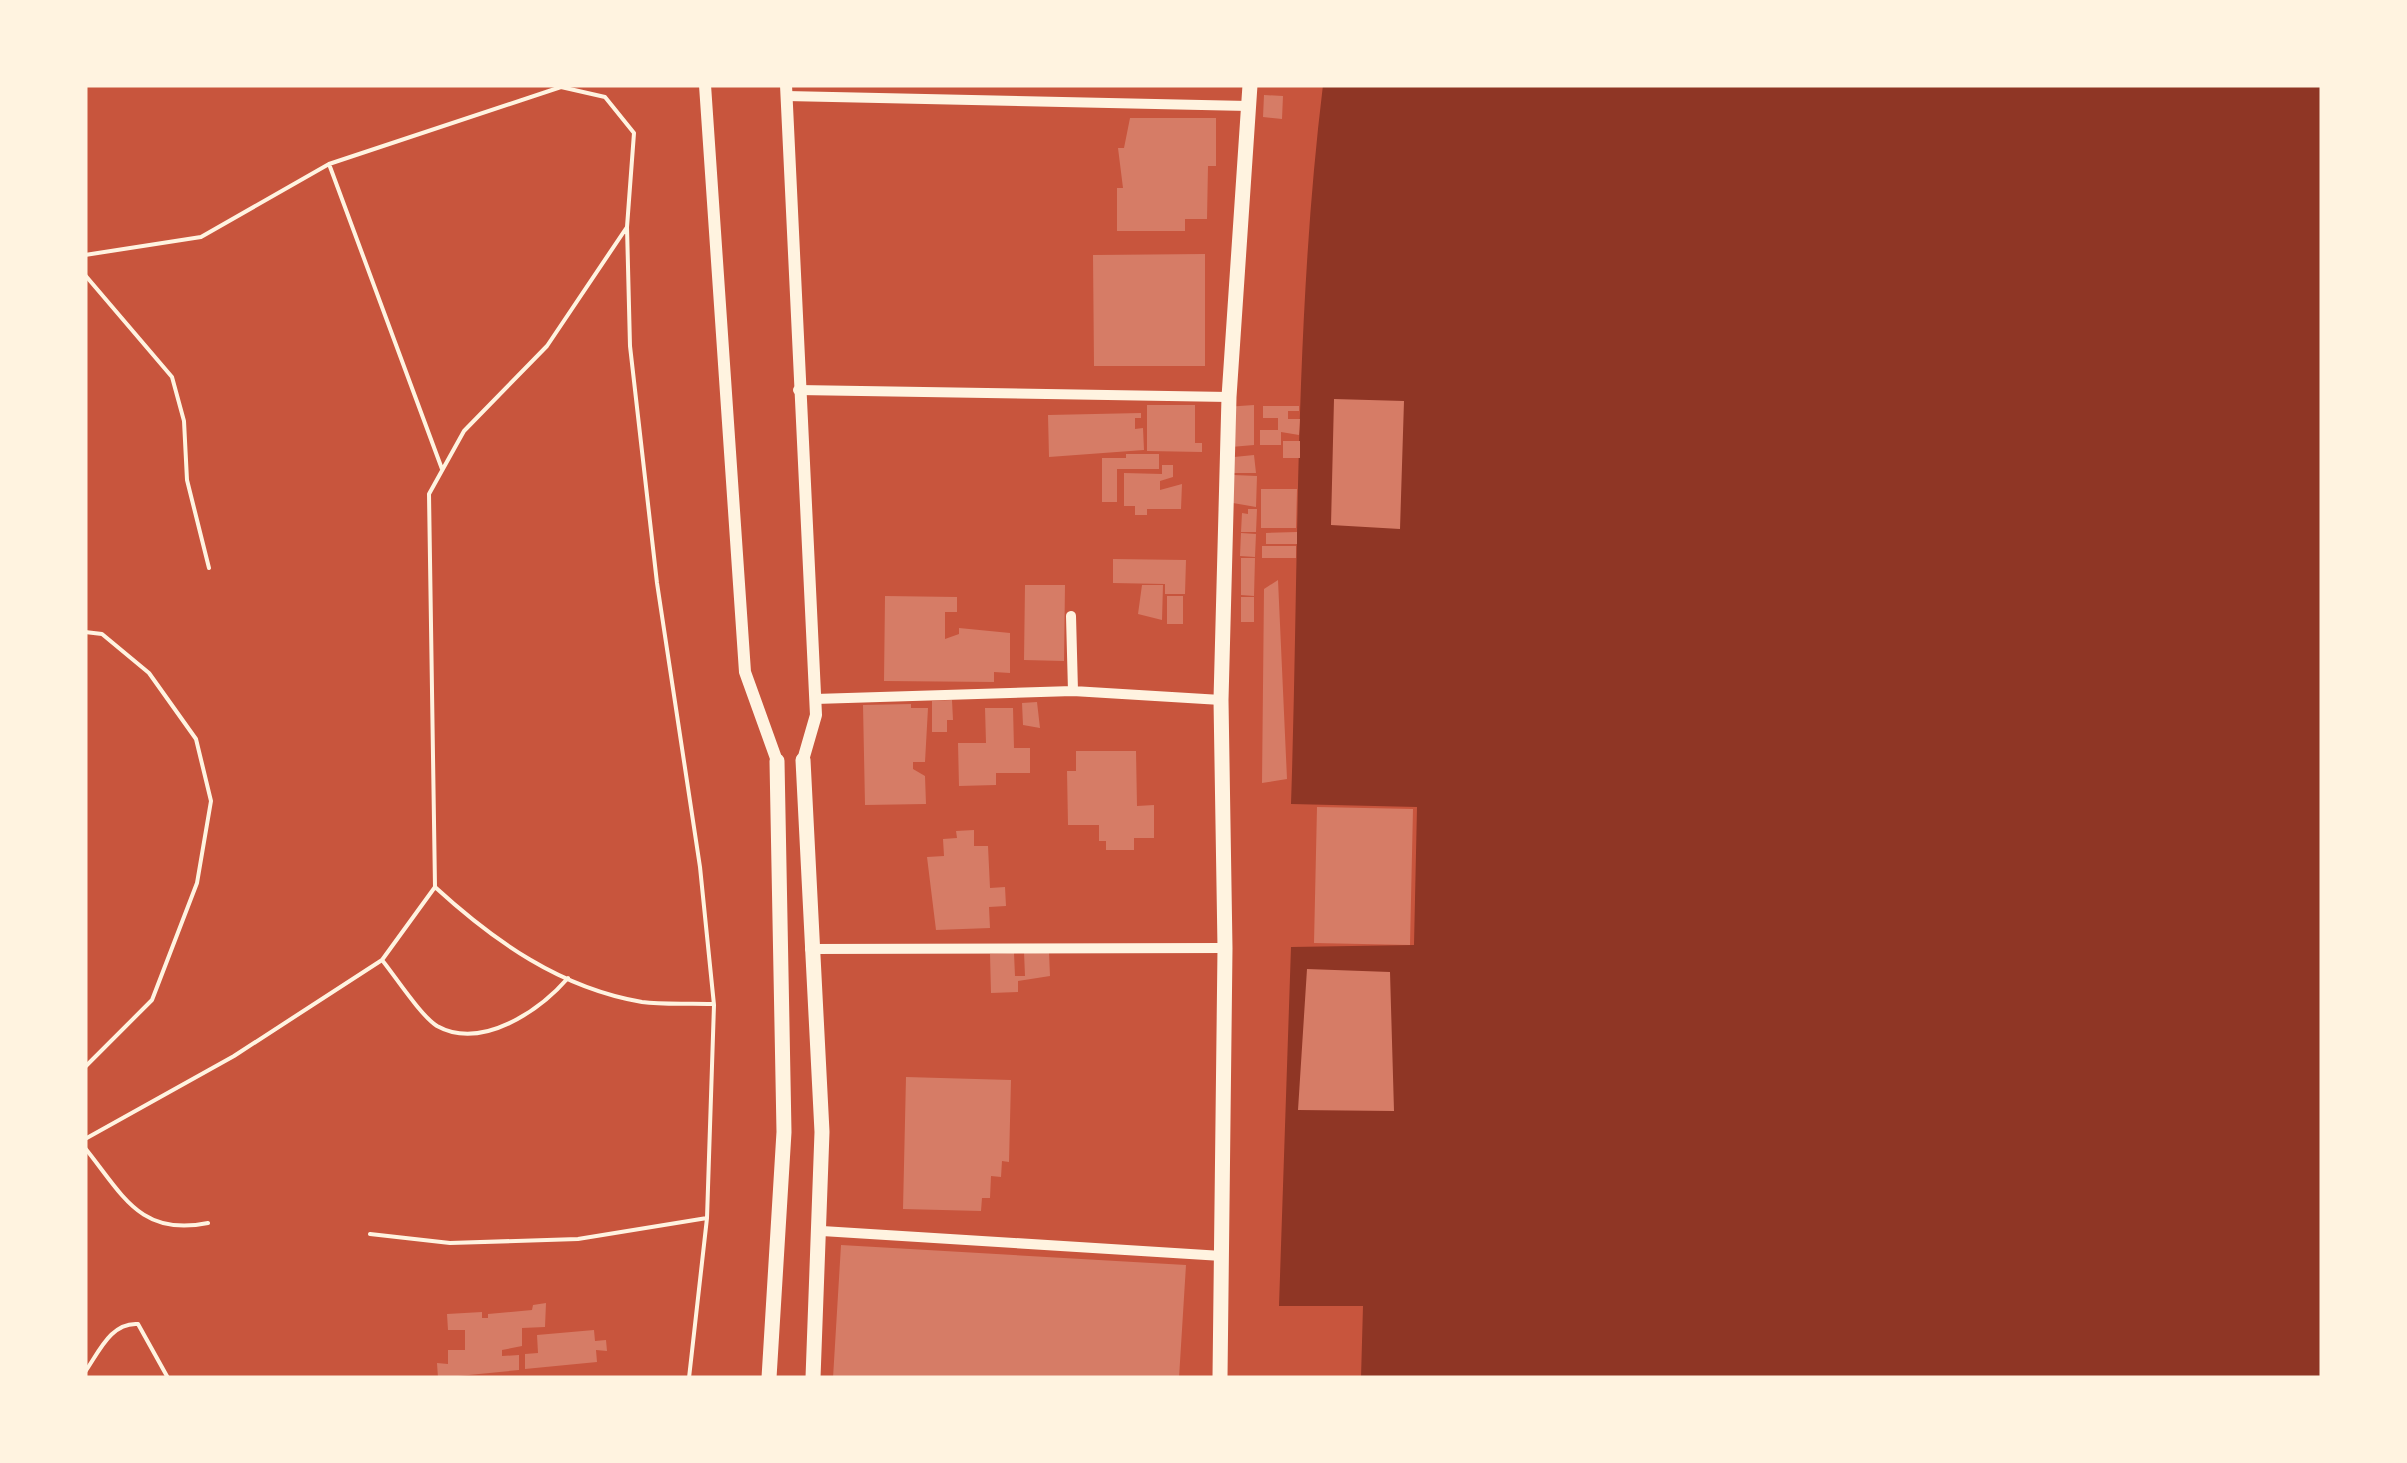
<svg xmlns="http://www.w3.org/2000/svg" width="2407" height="1463" viewBox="0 0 2407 1463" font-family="'Golos Text',sans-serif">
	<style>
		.water { fill: #8f3625 }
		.building { fill: #d67c66 }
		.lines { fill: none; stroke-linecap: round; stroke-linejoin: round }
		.path { stroke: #fff3e0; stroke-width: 4 }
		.minor { stroke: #fff3e0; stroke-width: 10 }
		.tertiary { stroke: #fff3e0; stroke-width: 12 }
		.primary { stroke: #fff3e0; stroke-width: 15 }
	</style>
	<rect width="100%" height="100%" fill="#c8553d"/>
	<!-- water -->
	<path class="water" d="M1323,85h999v1293h-961l2,-72h-84l12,-359 123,-2 3,-138 -126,-3c8,-239 3,-482 32,-719z"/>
	<!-- building -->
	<path class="building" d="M1264,95l19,1 -1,23 -19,-2z
		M1130,118h86v48h-8l-1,53h-22v12h-68v-43h6l-5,-40h6z
		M1205,254v112h-111l-1,-111z
		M1334,399l70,2 -4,128 -69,-4z
		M1147,405h48v38h7v9l-55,-1z
		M1254,405v40l-23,2 -6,-40z
		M1263,406h36v5h-11v8h12l-1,16 -18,-3v13h-21v-15h18v-12h-15z
		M1141,413v5h-6v11l8,-1 1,22 -95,7 -1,-42z
		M1283,441h17v17h-17z
		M1126,454h33v15h-42v33h-15v-44h24z
		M1254,455l2,18h-22v-16z
		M1162,465h11v12l-13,4v9l22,-6 -1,25h-34v6h-12v-9h-11v-33l38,1z
		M1234,475l23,1 -1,31 -23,-4z
		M1261,489h36l-1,39h-35z
		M1248,509h9l-1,23h-15l1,-19 6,1z
		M1297,532v12h-31v-11z
		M1241,533l15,1 -1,23 -15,-1z
		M1262,546h34v12h-34z
		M1241,558h14l-1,38 -13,-1z
		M1113,559l73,1 -1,34h-20v-10l-52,-1z
		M1278,580l9,199 -25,4 2,-194z
		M1025,585h40l-1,76 -40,-1z
		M1142,585h21l-1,35 -24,-6z
		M885,596l72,1v15h-12v27l14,-5v-6l51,5v40l-16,-1v10l-110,-1z
		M1167,596h16v28h-16z
		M1241,597h13v25h-13z
		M952,700l1,20h-6v12h-15v-31z
		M1037,702l3,26 -17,-3 -1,-22z
		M911,704v4h17l-3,54h-12v7l12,7 1,28 -61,1 -2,-100z
		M985,708h28l1,40h16v25h-34v12l-37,1 -1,-43h28z
		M1076,751h60l1,55 17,-1v33h-20v12h-28v-9h-7v-16h-31l-1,-54h9z
		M1317,807l96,2 -3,136 -96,-2z
		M974,830v16h14l2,42 15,-1 1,19 -17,1 1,21 -54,2 -9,-73 17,-1 -1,-17 14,-1 -1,-7z
		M1024,952h25l1,24 -32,5v11l-27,1 -1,-39 24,-1 1,23h10z
		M1307,969l83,3 4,139 -96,-1z
		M906,1077l105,3 -2,82 -7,-1 -1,16 -10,-1 -1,22h-8l-1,13 -78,-2z
		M841,1245l345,20 -7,113h-346z
		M546,1303l-1,24 -23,1v18l-20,4v6l17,-1v15l-81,8 -1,-15 11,1v-14h17v-20h-17l-1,-16 35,-2v6h6v-4l44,-4 1,-5z
		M594,1330l1,11 11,-1 1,11 -11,-1 1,12 -72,7v-15l13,-1 -1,-18z"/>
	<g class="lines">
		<!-- path -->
		<path class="path" d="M329,164l113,305
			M627,227l3,119 27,237 43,284 14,138 -7,213 -18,160
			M85,255l116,-18 128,-73 232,-77 44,10 29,36 -7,94 -80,119 -83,85 -35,63 6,393 -53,73 -148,96 -149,83
			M85,275l87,102 12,44 3,59 22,88
			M85,632l17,2 47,39 47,66 15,62 -14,82 -45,117 -67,67
			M435,887c59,54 125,101 207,115 22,3 47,1 70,2
			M382,960c13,16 39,56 55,66 45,25 103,-16 131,-48
			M85,1148c38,47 55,89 123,75
			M370,1234l80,9 128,-4 129,-21
			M85,1372c14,-20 26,-50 53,-48l30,54"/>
		<!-- minor -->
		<path class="minor" d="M786,96l462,10
			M798,390l431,7
			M1071,616l2,75
			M815,699l258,-8 148,9
			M810,949l415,-1
			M822,1231l400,25"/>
		<!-- tertiary -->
		<path class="tertiary" d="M705,85l40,587 32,89
			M786,85l30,630 -13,45"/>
		<!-- primary -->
		<path class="primary" d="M803,760l19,372 -9,246
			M769,1378l15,-246 -7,-371
			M1220,1378l5,-430 -4,-248 8,-303 21,-312"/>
	</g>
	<!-- border -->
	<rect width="2407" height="1463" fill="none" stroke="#fff3e0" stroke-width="175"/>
</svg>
